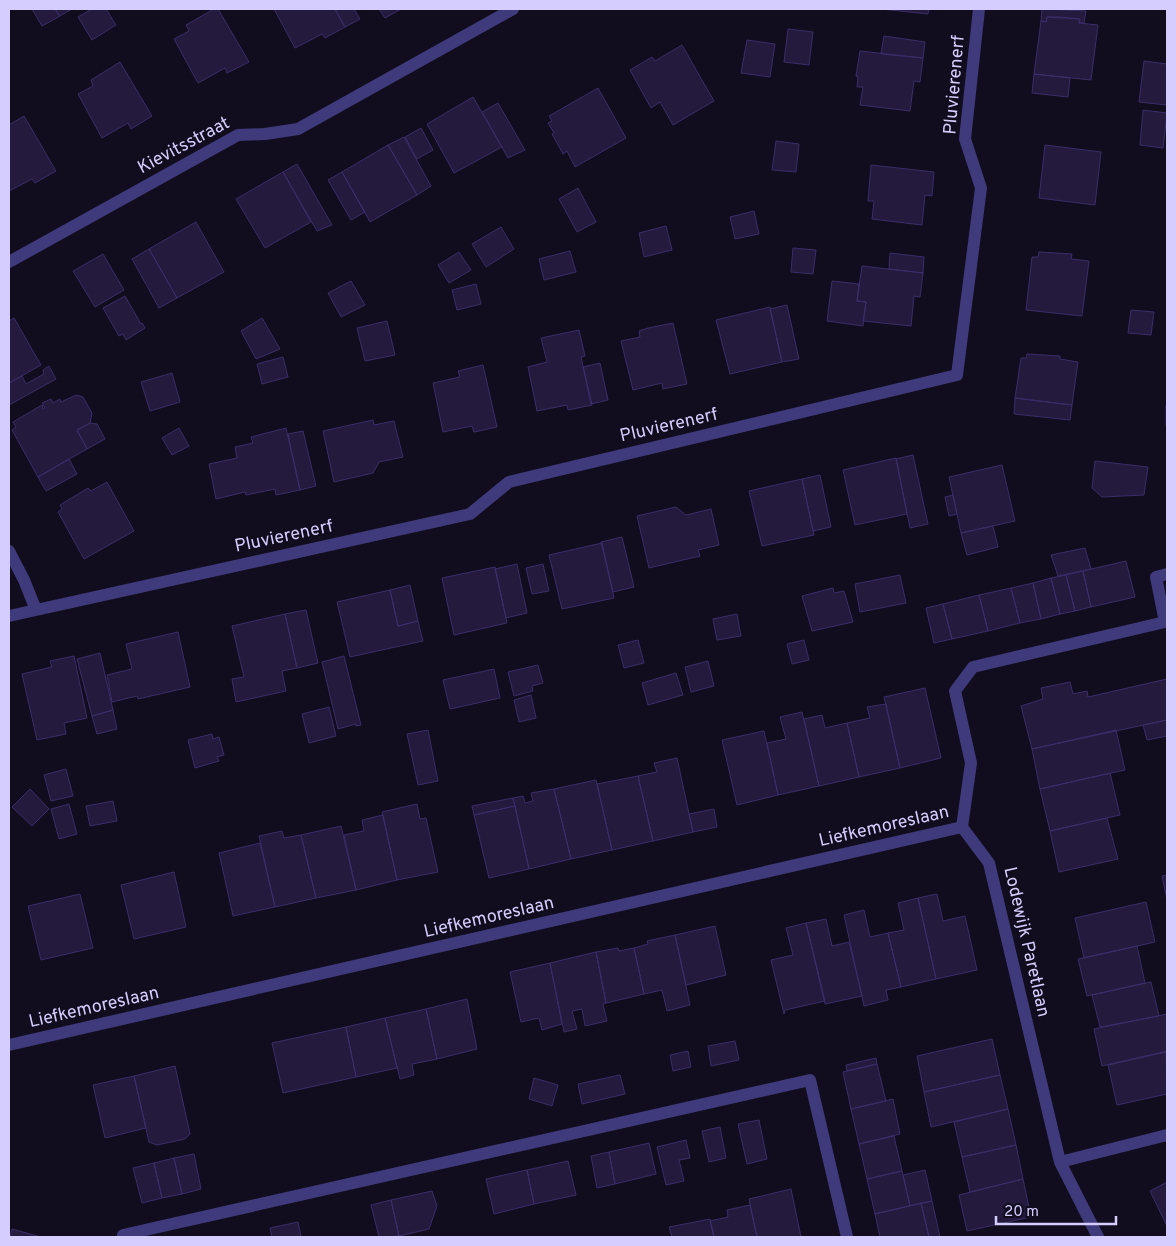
<svg xmlns="http://www.w3.org/2000/svg" width="1176" height="1246" viewBox="0 0 1176 1246" font-family="Overpass,sans-serif">
	<style>
		.building { fill: #231a3e; stroke: #3b2d69 }
		.lines { fill: none; stroke-linecap: round; stroke-linejoin: round }
		.service { stroke: #3f3a7b; stroke-width: 12 }
		.minor { stroke: #3f3a7b; stroke-width: 12 }
		.labels { text-anchor: middle; dominant-baseline: central; stroke-width: 4; stroke-linejoin: round; paint-order: stroke }
		.street-label { font-size: 18px; fill: #d4cdfd; stroke: #110d1e }
	</style>
	<rect width="100%" height="100%" fill="#110d1e"/>
	<!-- building -->
	<path class="building" d="M32,9h23l5,7 -18,10z
		M55,9h17l-12,7z
		M92,9h14l10,16 -24,15 -14,-23z
		M214,9h4l31,53 -22,11 -2,-5 -27,15 -24,-44 15,-8 -3,-6z
		M274,9h61l10,18 -20,11 -3,-4 -27,14z
		M335,9h19l6,10 -15,8z
		M379,9h22l-16,9z
		M881,9h48l-1,5z
		M1042,9l44,2 -2,12h-5l1,-4 -21,-2h-12l-1,5 -5,-1z
		M1047,17l33,2 -1,4 19,2 -7,55 -57,-6 7,-53 5,1z
		M788,29l25,3 -4,33 -25,-3z
		M884,36l41,6 -2,16 -42,-4z
		M747,40l28,4 -5,33 -29,-4z
		M682,45l32,56 -41,24 -13,-23 -9,6 -21,-38 22,-13 3,4z
		M860,51l63,7 -3,24 -6,-1 -4,30 -50,-6 3,-18h-6l1,-10 -2,-1z
		M1144,61l23,3v41l-28,-3z
		M120,62l32,54 -21,13 -3,-6 -26,15 -24,-44 15,-8 -2,-6z
		M1034,74l36,4 -2,19 -36,-4z
		M598,88l28,50 -51,29 -8,-16 -4,3 -11,-20 2,-1 -6,-10 4,-2 -3,-5z
		M473,97l29,50 -48,26 -27,-49z
		M498,103l27,47 -17,8 -26,-46z
		M1143,110l24,3 -4,35 -23,-3z
		M24,116l32,55 -21,12 -3,-4 -23,12v-66z
		M421,128l12,22 -16,9 -12,-22z
		M404,137l27,49 -14,9 -29,-50z
		M776,141l23,3 -3,28 -24,-2z
		M388,145l29,50 -47,27 -28,-50z
		M1045,145l56,7 -6,53 -56,-7z
		M297,164l35,61 -15,6 -34,-59z
		M871,165l63,7 -2,24 -7,-1 -3,30 -50,-6 2,-18h-6z
		M283,172l28,50 -46,26 -29,-49z
		M342,172l23,40 -14,8 -23,-40z
		M578,188l18,34 -19,10 -18,-33z
		M754,211l5,23 -24,5 -5,-22z
		M196,222l28,50 -47,26 -28,-49z
		M666,226l6,24 -28,7 -5,-24z
		M501,227l13,22 -28,18 -14,-23z
		M793,248l23,2 -3,24 -22,-2z
		M149,249l28,49 -18,10 -27,-49z
		M570,251l6,21 -32,8 -5,-21z
		M459,252l12,18 -22,13 -11,-18z
		M1039,252l33,2 -1,5 18,2 -7,55 -56,-6 6,-53h6z
		M890,253l34,4 -1,16 -34,-4z
		M103,254l21,36 -29,17 -22,-36z
		M862,266l61,7 -3,24 -6,-1 -3,30 -48,-5 3,-19 -9,-1z
		M351,281l14,24 -24,12 -13,-24z
		M832,281l27,3 -2,17 9,1 -3,24 -36,-5z
		M476,284l5,20 -24,6 -5,-20z
		M125,296l16,28 1,-1 3,5 -19,12 -3,-6 -4,2 -16,-28z
		M787,305l12,54 -17,3 -12,-53z
		M770,307l12,55 -52,12 -14,-54z
		M1131,310l23,2 -3,23 -23,-2z
		M14,318l27,47 -32,18v-62z
		M262,318l18,31 -24,10 -15,-28z
		M387,321l8,34 -30,6 -8,-33z
		M673,323l14,61 -24,5 -1,-6 -29,7 -12,-49 19,-4 -1,-6 9,-3z
		M579,330l6,26 -4,1 11,48 -24,5 -1,-5 -30,6 -9,-44 19,-5 -6,-24z
		M1027,354l33,2v3l18,3 -6,43 -57,-7 6,-40h5z
		M283,357l5,20 -26,7 -5,-20z
		M600,363l8,37 -17,4 -8,-37z
		M483,365l14,62 -23,5 -2,-6 -29,6 -10,-49 27,-6 -2,-6z
		M49,366l7,13 -47,26v-22l13,-7 4,8 18,-10 -1,-4z
		M172,373l8,29 -30,9 -9,-29z
		M76,395l7,2 9,16 -2,10 -13,7 10,19 -49,28 -26,-47 4,-3 -3,-5 29,-17 1,4 2,-1 -3,-5 9,-4 2,4 7,-4 1,3z
		M1015,398l57,7 -2,15 -56,-6z
		M1167,404v21h-1v-20z
		M373,420l1,5 20,-4 9,36 -24,5 -6,11 -39,9 -11,-51z
		M90,423l7,1 8,15 -18,10 -10,-19z
		M179,428l10,18 -17,9 -10,-17z
		M286,428l14,62 -24,5 -1,-6 -29,6 -1,-3 -29,7 -7,-35 28,-6 -2,-11 18,-4 -2,-6z
		M303,431l13,55 -16,4 -12,-56z
		M913,455l15,69 -18,4 -14,-69z
		M896,458l11,56 -52,11 -12,-55z
		M69,459l8,15 -31,17 -8,-14z
		M1095,461l53,6 -4,28 -42,2 -10,-9z
		M1002,465l13,56 -54,12 -12,-56z
		M820,475l11,52 -18,4 -11,-52z
		M802,479l12,56 -52,11 -13,-55z
		M107,482l27,49 -50,28 -26,-47 4,-3 -2,-4 28,-17 3,3z
		M953,495l4,19 -8,2 -4,-19z
		M676,507l10,8 25,-6 8,36 -21,5 2,6 -51,12 -12,-52z
		M993,526l5,21 -31,8 -6,-22z
		M622,537l12,50 -21,5 -12,-50z
		M602,543l12,55 -52,11 -13,-54z
		M1085,548l6,21 -33,7 -7,-21z
		M1126,561l9,36 -44,10 -8,-36z
		M517,564l10,49 -21,5 -11,-49z
		M543,564l6,27 -17,3 -6,-26z
		M495,567l12,56 -53,12 -12,-57z
		M1083,571l8,36 -16,4 -9,-36z
		M900,575l6,28 -46,9 -5,-28z
		M1066,575l9,36 -15,3 -9,-36z
		M1051,578l9,36 -19,5 -8,-36z
		M1033,583l8,36 -21,4 -9,-35z
		M410,585l8,36 -20,5 -8,-36z
		M833,588l1,5 10,-2 9,31 -41,9 -10,-35z
		M1011,588l9,35 -32,8 -9,-36z
		M390,590l8,36 20,-5 5,20 -73,16 -13,-55z
		M979,595l9,36 -36,8 -9,-35z
		M943,604l9,35 -18,4 -8,-35z
		M306,610l12,53 -21,5 -12,-54z
		M285,614l12,54 -15,3 4,20 -50,11 -4,-23 12,-2 -12,-51z
		M737,614l4,22 -24,4 -4,-21z
		M178,632l12,55 -52,12 -1,-3 -25,6 -5,-27 25,-6 -6,-25z
		M638,640l6,23 -20,5 -6,-23z
		M804,640l5,20 -17,4 -5,-20z
		M100,653l13,57 -21,6 -15,-57z
		M74,656l13,62 -23,5 2,11 -29,6 -15,-66 30,-7 -2,-6z
		M344,656l17,69 -5,1v-2l-18,5 -16,-67z
		M708,661l6,25 -23,6 -6,-25z
		M538,665l5,18 -11,3 1,5 -19,5 -6,-24z
		M494,669l6,29 -50,11 -7,-29z
		M676,673l7,22 -35,10 -6,-22z
		M1167,679v41l-135,29 -11,-43 22,-7 -2,-11 29,-6 3,12 14,-3 1,6z
		M925,688l16,70 -41,10 -16,-71z
		M531,695l5,23 -17,4 -5,-22z
		M886,704l14,64 -41,9 -12,-54 23,-5 -3,-11z
		M329,707l7,29 -27,7 -7,-29z
		M113,710l4,19 -20,5 -5,-18z
		M802,712l17,74 -41,9 -11,-52 19,-4 -6,-22z
		M822,715l3,13 22,-5 12,54 -40,9 -15,-67z
		M1167,720v16l-20,4 -4,-15z
		M428,730l10,51 -20,4 -11,-51z
		M1116,730l9,40 -85,19 -8,-40z
		M764,731l14,64 -41,10 -15,-65z
		M212,734l1,5 6,-2 5,18 -7,2 2,4 -24,7 -7,-28z
		M677,758l16,74 -40,9 -15,-65 19,-4 -3,-9z
		M66,769l7,27 -22,5 -7,-26z
		M1110,773l10,42 -70,16 -10,-42z
		M638,776l15,65 -41,9 -15,-66z
		M596,780l16,70 -41,9 -17,-70z
		M30,789l19,20 -17,17 -20,-19z
		M554,789l17,70 -42,10 -16,-71 10,-2 2,7 8,-2 -2,-8z
		M513,798l2,8 -41,9 -2,-9z
		M113,801l4,20 -27,5 -4,-20z
		M69,804l8,30 -18,5 -8,-30z
		M417,804l3,15 6,-1 12,54 -41,8 -15,-68z
		M515,806l14,63 -40,9 -15,-63z
		M714,809l3,18 -24,5 -4,-18z
		M383,815l14,65 -41,10 -12,-55 20,-4 -2,-11z
		M1107,818l11,41 -59,13 -9,-41z
		M341,826l15,64 -40,8 -15,-63z
		M282,831l2,7 17,-3 15,63 -41,9 -16,-71z
		M260,843l15,64 -42,9 -14,-63z
		M174,872l12,55 -52,12 -13,-54z
		M1167,875v25l-5,-24z
		M80,894l13,54 -52,12 -13,-54z
		M937,894l6,27 22,-5 12,54 -41,9 -18,-81z
		M918,898l18,81 -35,8 -13,-54 16,-3 -6,-27z
		M1146,902l9,40 -71,16 -9,-40z
		M864,910l6,27 18,-4 13,54 -15,3 2,10 -24,6 -20,-91z
		M826,919l6,27 17,-4 13,54 -37,8 -19,-81z
		M806,923l19,78 -40,9 -1,4 -13,-54 22,-5 -7,-27z
		M715,926l11,49 -40,10 -11,-50z
		M675,935l15,70 -23,6 -5,-21 -18,4 -10,-46 14,-4 -1,-3z
		M1137,946l8,37 -58,13 -9,-37z
		M618,948l1,3 15,-3 10,46 -38,9 -10,-51z
		M596,952l10,51 -3,1 4,17 -22,5 -3,-17 -10,2 5,18 -13,3 -14,-69z
		M550,963l12,61 -20,6 -3,-12 -18,4 -11,-50z
		M1151,982l8,34 -59,11 -8,-32z
		M467,999l10,50 -40,10 -11,-50z
		M426,1009l11,50 -25,5 2,11 -14,4 -15,-61z
		M1167,1014v37l-65,15 -8,-37z
		M385,1018l12,50 -41,9 -10,-50z
		M346,1027l10,50 -73,16 -11,-50z
		M992,1039l8,36 -76,17 -7,-36z
		M735,1041l4,19 -28,6 -3,-20z
		M688,1051l3,16 -18,4 -3,-16z
		M1166,1052l1,42 -50,11 -9,-40z
		M876,1058l1,6 -30,7 -1,-6z
		M877,1064l9,37 -35,8 -8,-37z
		M175,1066l15,68 -5,5 -28,6 -8,-3 -15,-66z
		M620,1075l5,19 -43,10 -4,-20z
		M1000,1075l8,34 -77,18 -7,-35z
		M134,1076l12,52 -41,10 -12,-53z
		M534,1078l24,7 -6,21 -23,-7z
		M893,1099l7,35 -41,10 -8,-35z
		M1008,1109l8,36 -54,12 -8,-35z
		M759,1120l8,39 -20,5 -9,-40z
		M720,1127l6,31 -17,4 -7,-31z
		M894,1136l8,35 -35,8 -8,-35z
		M686,1140l4,18 -11,2 5,21 -18,4 -9,-38z
		M649,1143l7,31 -41,10 -6,-32z
		M1016,1145l7,34 -53,13 -8,-35z
		M609,1152l6,32 -18,4 -6,-32z
		M194,1154l7,35 -19,5 -8,-36z
		M174,1158l8,36 -20,4 -8,-35z
		M568,1161l8,34 -42,9 -7,-34z
		M154,1163l8,35 -20,5 -9,-35z
		M527,1170l7,34 -40,10 -8,-35z
		M925,1170l7,31 -22,5 -7,-31z
		M902,1171l8,35 -35,8 -8,-35z
		M1023,1179l8,38 -64,14 -8,-36z
		M1167,1182v44l-17,-35z
		M791,1189l10,48h-44l-8,-38z
		M432,1191l5,15 -8,23 -30,7 -8,-36z
		M391,1200l8,36 -20,1 -8,-32z
		M932,1201l8,36h-11l-8,-34z
		M921,1203l8,34h-49l-5,-23z
		M750,1205l7,32h-43l-4,-16 18,-4 -1,-7z
		M710,1219l4,18h-42l-3,-10z
		M298,1222l3,15h-29l-2,-9z
		M12,1229l29,8h-31z"/>
	<g class="lines">
		<!-- service -->
		<path class="service" d="M123,1235l687,-155 37,157"/>
		<!-- minor -->
		<path class="minor" d="M9,262l229,-127 27,-1 33,-5 215,-120
			M9,551l15,29 12,30
			M1167,574l-11,3 9,45 -192,45 -18,24 16,72 -9,64 27,36 71,299 107,-27
			M9,616l461,-102 39,-32 448,-107 24,-187 -16,-49 14,-130
			M9,1045l953,-218
			M1060,1162l38,75"/>
	</g>
	<g class="labels">
		<!-- street labels -->
		<g class="street-label">
			<text transform="translate(955 85) rotate(-85)">Pluvierenerf</text>
			<text transform="translate(184 146) rotate(-28)">Kievitsstraat</text>
			<text transform="translate(669 426) rotate(-13)">Pluvierenerf</text>
			<text transform="translate(284 537) rotate(-12)">Pluvierenerf</text>
			<text transform="translate(884 827) rotate(-13)">Liefkemoreslaan</text>
			<text transform="translate(489 918) rotate(-13)">Liefkemoreslaan</text>
			<text transform="translate(1026 942) rotate(77)">Lodewijk Paretlaan</text>
			<text transform="translate(94 1008) rotate(-13)">Liefkemoreslaan</text>
		</g>
	</g>
	<!-- border -->
	<rect width="1176" height="1246" fill="none" stroke="#d4cdfd" stroke-width="20"/>
	<!-- scale -->
	<path d="M996 1216v8h120v-8" fill="none" stroke="#d4cdfd" stroke-width="2.5"/>
	<text x="1004" y="1216" font-size="15" fill="#d4cdfd" stroke="#110d1e" stroke-width="4" paint-order="stroke">20 m</text>
</svg>
